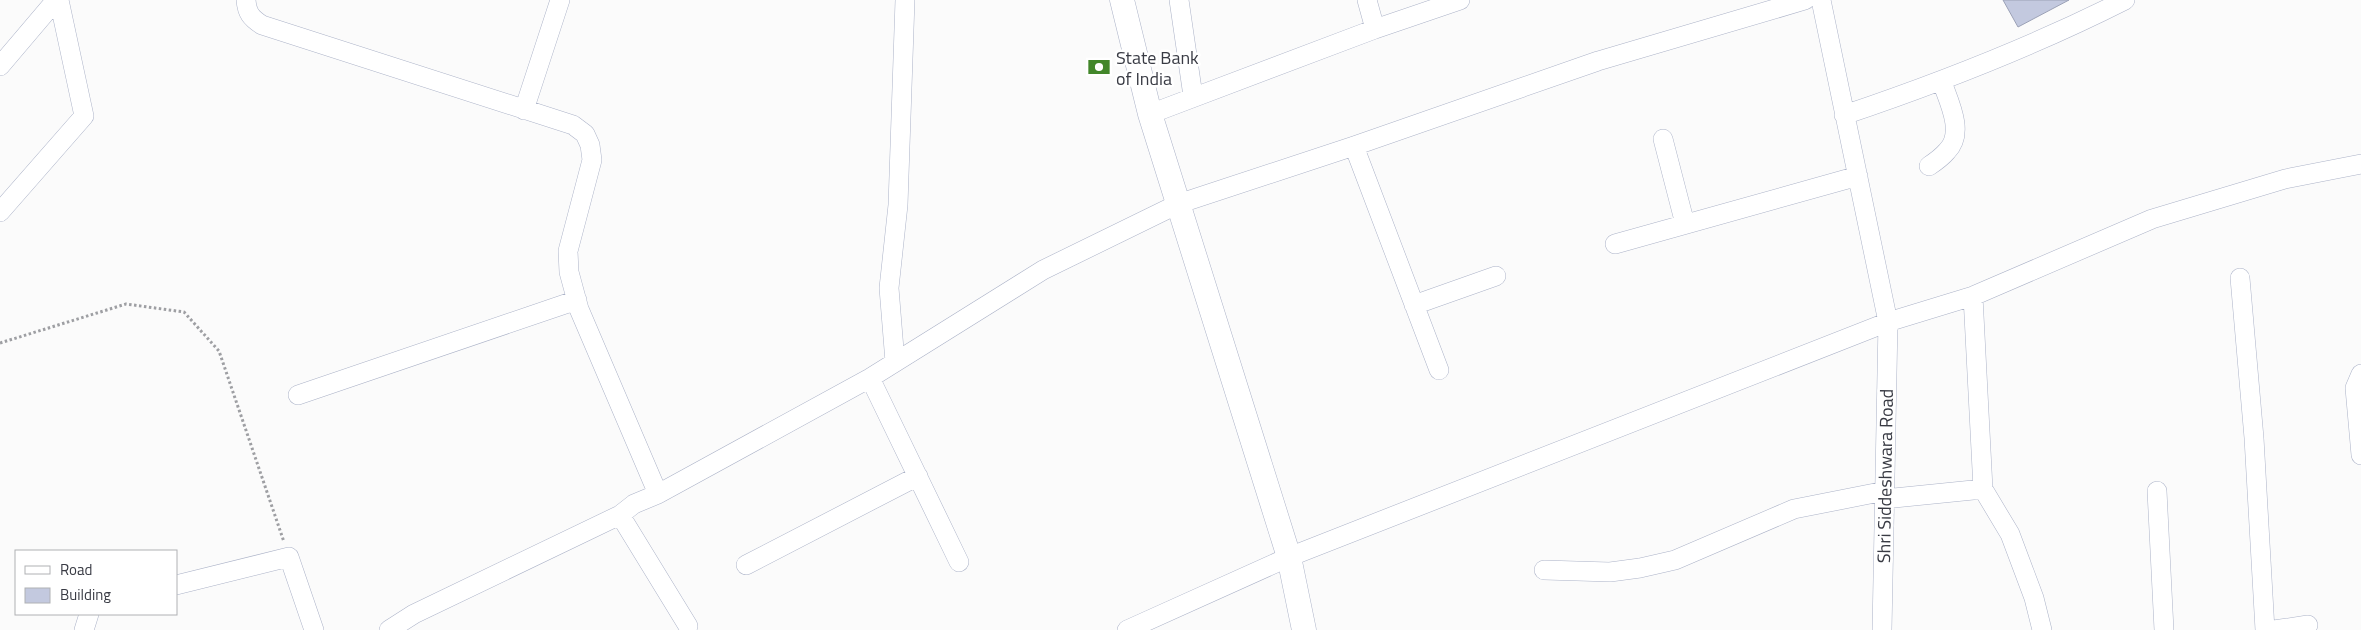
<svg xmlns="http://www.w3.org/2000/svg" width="2361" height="630" viewBox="0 0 2361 630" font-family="'Titillium Web',sans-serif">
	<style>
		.building { fill: #c3c9df; stroke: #9ba1b6 }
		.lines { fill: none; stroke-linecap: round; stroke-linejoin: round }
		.minor-casing { stroke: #acb3c8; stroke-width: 20 }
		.major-casing { stroke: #acb3c8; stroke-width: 25 }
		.path { stroke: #9e9fa3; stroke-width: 3; stroke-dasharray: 2.5 2.5; stroke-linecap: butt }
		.minor { stroke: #fff; stroke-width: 19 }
		.major { stroke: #fff; stroke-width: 24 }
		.labels { text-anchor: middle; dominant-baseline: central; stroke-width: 5; stroke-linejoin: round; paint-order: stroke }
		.poi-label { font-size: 18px; fill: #393b44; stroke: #fff; text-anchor: start }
		.street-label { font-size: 18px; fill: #393b44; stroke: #fff }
	</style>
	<rect width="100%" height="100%" fill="#fbfbfb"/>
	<!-- building -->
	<path class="building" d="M2003,0h66l-51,27z"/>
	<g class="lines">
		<defs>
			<path id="minor" d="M246,0c1,13 5,18 16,25l311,100 12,9 5,11 2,15 -24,91 1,21 10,37 79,185
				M1179,0l14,96
				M1367,0l8,29
				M1821,0l67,322 -6,308
				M0,66l56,-66
				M524,110l36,-110
				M1150,114l225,-85 85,-29
				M1844,115c98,-33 188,-68 281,-115
				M1663,139l22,85
				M1354,146l85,224
				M1929,166c6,-4 13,-9 18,-15 18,-18 2,-49 -5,-69
				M0,212l84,-96 -25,-116
				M1615,244l243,-68
				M2240,278l14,160 11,192
				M1973,296l10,193
				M1414,305l82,-29
				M895,362l-6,-74 9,-83 7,-205
				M2361,374l-6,14 6,67
				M870,378l89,184
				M298,395l279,-95
				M2157,491l7,139
				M1884,499l99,-10 27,45 24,64 8,32
				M620,515l68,111
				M746,565l172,-89
				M1544,570l66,2 30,-4 35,-8 119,-51 91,-18
				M176,585l113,-28 25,73
				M84,630l5,-16
				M389,630l25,-16 206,-99 14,-11 24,-10 212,-116 173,-108 135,-66 176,-58 244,-85 207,-61
				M1127,630l162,-73 599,-235 85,-26 179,-77 133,-40 76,-15
				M2274,630l34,-5"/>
			<path id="major" d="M1122,0l28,114 139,443 15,73"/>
		</defs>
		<!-- minor casing -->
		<use href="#minor" class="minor-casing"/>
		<!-- major casing -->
		<use href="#major" class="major-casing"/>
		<!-- path -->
		<path class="path" d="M0,343l126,-39 58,8 35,39 65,191"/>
		<!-- minor -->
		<use href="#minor" class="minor"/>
		<!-- major -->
		<use href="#major" class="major"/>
	</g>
	<!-- icons -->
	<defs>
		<symbol id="bank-bare" viewBox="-9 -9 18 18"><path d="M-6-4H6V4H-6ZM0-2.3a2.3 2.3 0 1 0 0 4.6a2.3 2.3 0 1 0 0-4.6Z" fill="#42862a" stroke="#fff" stroke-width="2.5" paint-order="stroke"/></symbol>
	</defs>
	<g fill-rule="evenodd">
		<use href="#bank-bare" x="1083" y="51" width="32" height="32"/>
	</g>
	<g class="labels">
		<!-- poi labels -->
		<g class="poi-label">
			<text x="1116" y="57">State Bank<tspan x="1116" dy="21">of India</tspan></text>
		</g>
		<!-- street labels -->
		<g class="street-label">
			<text transform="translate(1885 476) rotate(-89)">Shri Siddeshwara Road</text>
		</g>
	</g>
	<!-- legend -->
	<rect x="15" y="550" width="162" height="65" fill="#ffffff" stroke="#b0b1b4"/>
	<rect x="25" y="566" width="25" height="8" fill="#ffffff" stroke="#b0b1b4"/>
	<text x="60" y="575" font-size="15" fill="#393b44">Road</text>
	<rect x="25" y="588" width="25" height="15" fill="#c3c9df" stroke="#b0b1b4"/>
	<text x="60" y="600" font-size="15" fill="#393b44">Building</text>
</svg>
